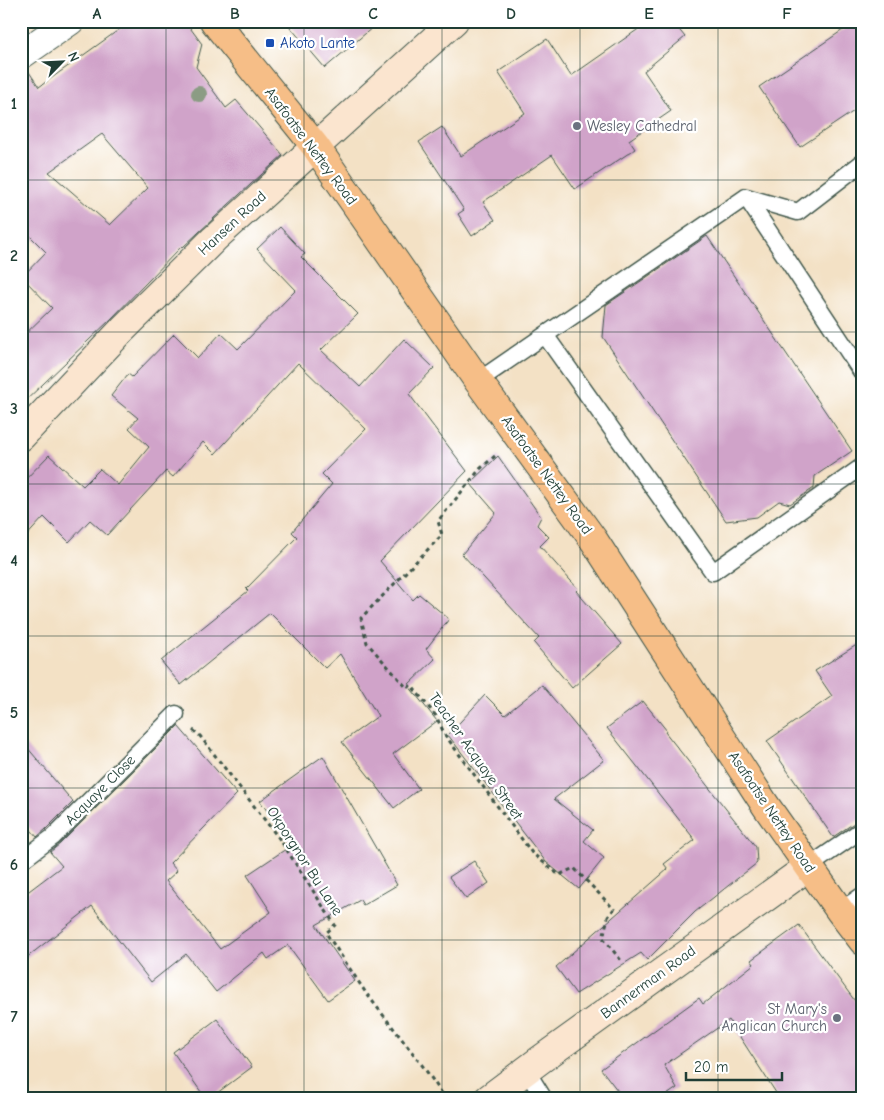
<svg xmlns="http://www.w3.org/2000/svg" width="884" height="1120" viewBox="0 0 884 1120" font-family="'Comic Neue',sans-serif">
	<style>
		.building { fill: #d0a3c9; fill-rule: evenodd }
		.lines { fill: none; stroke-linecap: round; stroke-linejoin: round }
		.lane-casing { stroke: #3f564a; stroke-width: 19 }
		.street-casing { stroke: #3f564a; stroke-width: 30 }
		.secondary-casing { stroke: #3f564a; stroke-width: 30 }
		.primary-casing { stroke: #3f564a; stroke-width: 30 }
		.path { stroke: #3f564a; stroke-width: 3; stroke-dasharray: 4 4; stroke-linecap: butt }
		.lane { stroke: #fff; stroke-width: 16 }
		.street { stroke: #fff; stroke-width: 28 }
		.secondary { stroke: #fbe5cf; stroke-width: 28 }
		.primary { stroke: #f6be87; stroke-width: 28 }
		.tree { fill: #8b9c84 }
		.grid { fill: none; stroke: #1f3d34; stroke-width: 1; stroke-opacity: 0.55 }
		.transit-dot { fill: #1a4fb4; stroke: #fff; stroke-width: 2 }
		.worship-dot { fill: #6b7280; stroke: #fff; stroke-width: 2 }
		.labels { text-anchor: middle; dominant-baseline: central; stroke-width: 4.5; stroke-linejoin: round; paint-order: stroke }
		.transit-label { font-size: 15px; fill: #164399; stroke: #fff; text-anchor: start }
		.worship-label { font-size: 15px; fill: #5b616d; stroke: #fff; text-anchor: start }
		.street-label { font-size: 15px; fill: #1f3d34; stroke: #fff }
		.neatline { fill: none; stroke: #1f3d34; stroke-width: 2 }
		.grid-label { font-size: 16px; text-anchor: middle; font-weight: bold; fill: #1f3d34 }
	</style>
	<rect width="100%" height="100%" fill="#fff"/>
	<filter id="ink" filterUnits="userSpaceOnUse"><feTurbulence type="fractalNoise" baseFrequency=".02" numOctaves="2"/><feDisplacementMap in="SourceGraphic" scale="10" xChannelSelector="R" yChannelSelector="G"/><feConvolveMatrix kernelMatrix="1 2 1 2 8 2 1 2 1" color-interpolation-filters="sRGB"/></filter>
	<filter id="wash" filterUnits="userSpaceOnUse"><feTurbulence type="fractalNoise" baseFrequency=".0096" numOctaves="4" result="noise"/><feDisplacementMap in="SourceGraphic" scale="20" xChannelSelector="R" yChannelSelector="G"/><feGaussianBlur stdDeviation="1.12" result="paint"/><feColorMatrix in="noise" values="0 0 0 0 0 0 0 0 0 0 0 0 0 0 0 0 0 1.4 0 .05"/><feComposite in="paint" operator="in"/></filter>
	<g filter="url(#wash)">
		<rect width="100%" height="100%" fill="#f3e1c5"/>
		<g id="blocks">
			<!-- building -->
			<path class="building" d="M131,21h54l17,23 -6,23 30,41 10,-8 47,55 -55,50 -45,42 -1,-1 -71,73 -90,86v-67l31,-30 -30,-31 24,-25 -25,-25v-157l6,-1 12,18zM102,134l46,54 -38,37 -61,-53z
				M285,21h95l-55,47z
				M650,21h22l13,16 -41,34 27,40 -42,29 6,9 -60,40 -23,-34 -69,47 12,18 -23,16 -14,-22 6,-4 -45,-68 23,-15 19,29 64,-43 -27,-41 49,-33 24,37z
				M856,21h7v84l-63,42 -41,-60z
				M280,227l25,27 -4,3 57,57 -37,36 39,37 44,-48 30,29 -25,26 58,77 -87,90 33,39 6,-6 30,25 -23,30 9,10 -27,26 29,36 -44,33 26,35 -25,19 -52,-66 36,-26 -38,-62 -15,14 -55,-55 -89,72 -20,-24 87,-70 -2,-2 51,-52 -5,-5 40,-48 -10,-10 44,-45 -68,-66 -83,91 -12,-12 -30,35 -7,-6 -59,64 -17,-15 -21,22 -25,-25 -23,25v-58l28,-29 34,31 17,-17 18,16 31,-38 -20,-19 9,-10 -27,-22 17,-22 4,3 42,-43 24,24 23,-25 17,16 58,-59 -39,-41z
				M707,236l145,215 -37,25 -1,12 -24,16 -11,-3 -22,16 -31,4 -123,-184 3,-32z
				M498,456l43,61 -4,8 12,12 -9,9 38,43 -2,2 46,53 -50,44 -38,-45 5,-5 -77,-84 34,-41 -26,-30z
				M863,641v178l-6,2 -24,16 -66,-96 65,-45 -17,-25z
				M542,685l62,75 -50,39 39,31 -9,11 20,17 -25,31 -33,-27 -98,-127 37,-40 20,20z
				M643,701l24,30 -2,1 91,115 1,16 -62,49 -48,48 -6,-7 -65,41 -20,-27 112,-98 -4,-5 31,-24 -88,-112z
				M178,726l59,68 -67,69 7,8 -11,10 54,68 51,-37 -24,-37 45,-30 -32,-44 63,-45 74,129 -34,20 -3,-5 -44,25 39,56 -27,19 -40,-55 -20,14 -4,-6 -48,39 -30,-38 -35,28 -59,-76 -71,56v-65l41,-31 -12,-14 10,-8z
				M21,740l52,62 -27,27 -9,8 -16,-19z
				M474,861l15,22 -23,16 -17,-22z
				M799,925l64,87v87h-83l-51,-79 -65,45 13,23 -16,11h-37l-23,-30 98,-71 4,6 51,-40 -3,-4z
				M217,1019l35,48 -43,32h-3l-33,-47z"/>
		</g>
	</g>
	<g filter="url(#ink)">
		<use href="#blocks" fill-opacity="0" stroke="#3f564a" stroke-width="1"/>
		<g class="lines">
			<defs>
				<path id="lane" d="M746,197l117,177
					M545,335l168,237 150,-106
					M478,381l268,-184 52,15 65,-50
					M21,861l32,-24 123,-123
					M808,867l55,-38
					M840,911l23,-16
					M526,1070l18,29"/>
				<path id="street" d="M21,55l49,-34"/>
				<path id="secondary" d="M21,437l102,-108 91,-90 240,-218
					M488,1099l52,-39 268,-193"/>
				<path id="primary" d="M214,21l101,125 163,235 115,158 173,267 74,105 23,30"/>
			</defs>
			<!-- lane casing -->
			<use href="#lane" class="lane-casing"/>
			<!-- street casing -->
			<use href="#street" class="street-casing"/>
			<!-- secondary casing -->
			<use href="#secondary" class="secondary-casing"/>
			<!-- primary casing -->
			<use href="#primary" class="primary-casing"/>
			<!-- path -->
			<path class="path" d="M495,456l-15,13 -42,52 4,14 -81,83 6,25 40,45 4,-3 25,31 9,19 87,118 27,22 15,-7 40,41 -6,8 -5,21 20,25
				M193,730l7,6 81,105 54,84 -9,8 40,60 56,72 24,34"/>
			<!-- lane -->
			<use href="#lane" class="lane"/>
			<!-- street -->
			<use href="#street" class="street"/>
			<!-- secondary -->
			<use href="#secondary" class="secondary"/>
			<!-- primary -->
			<use href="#primary" class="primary"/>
		</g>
		<!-- trees -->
		<circle class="tree" cx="199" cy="94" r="8"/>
	</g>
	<!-- grid -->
	<path class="grid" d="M166,21v1078M304,21v1078M442,21v1078M580,21v1078M718,21v1078M21,180h842M21,332h842M21,484h842M21,636h842M21,788h842M21,940h842"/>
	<!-- markers -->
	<rect class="transit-dot" x="265" y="38" width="10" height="10" rx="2.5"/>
	<g class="worship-dot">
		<circle cx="577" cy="126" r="5"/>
		<circle cx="837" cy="1018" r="5"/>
	</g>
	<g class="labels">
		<!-- transit labels -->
		<g class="transit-label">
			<text x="280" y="43">Akoto Lante</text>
		</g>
		<!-- worship labels -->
		<g class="worship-label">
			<text x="587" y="126">Wesley Cathedral</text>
			<text x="827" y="1009" text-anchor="end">St Mary's<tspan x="827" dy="17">Anglican Church</tspan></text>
		</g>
		<!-- street labels -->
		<g class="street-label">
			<text transform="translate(311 146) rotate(53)">Asafoatse Nettey Road</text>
			<text transform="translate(232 223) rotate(-43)">Hansen Road</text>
			<text transform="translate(547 475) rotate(54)">Asafoatse Nettey Road</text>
			<text transform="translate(476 756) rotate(55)">Teacher Acquaye Street</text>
			<text transform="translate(100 790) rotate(-45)">Acquaye Close</text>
			<text transform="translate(772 812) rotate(56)">Asafoatse Nettey Road</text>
			<text transform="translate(305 861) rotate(57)">Okporgnor Bu Lane</text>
			<text transform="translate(648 982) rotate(-36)">Bannerman Road</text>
		</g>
	</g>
	<!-- margin -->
	<rect width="884" height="1120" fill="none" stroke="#fff" stroke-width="55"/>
	<!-- north arrow -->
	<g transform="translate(62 62) rotate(66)" stroke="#ffffff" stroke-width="4" paint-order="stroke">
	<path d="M0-4L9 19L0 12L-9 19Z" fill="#1f3d34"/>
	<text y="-8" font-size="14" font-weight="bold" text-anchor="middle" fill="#1f3d34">N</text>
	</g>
	<!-- scale -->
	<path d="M686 1072v8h96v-8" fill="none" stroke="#1f3d34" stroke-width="2.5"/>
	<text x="694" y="1072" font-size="15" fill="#1f3d34" stroke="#ffffff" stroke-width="4" paint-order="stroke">20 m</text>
	<rect x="28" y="28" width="828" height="1064" class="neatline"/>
	<g class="grid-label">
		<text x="97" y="19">A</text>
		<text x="235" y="19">B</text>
		<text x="373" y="19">C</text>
		<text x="511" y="19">D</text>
		<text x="649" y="19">E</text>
		<text x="787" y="19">F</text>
		<text x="14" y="109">1</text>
		<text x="14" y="261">2</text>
		<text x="14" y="414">3</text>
		<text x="14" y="566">4</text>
		<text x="14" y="718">5</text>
		<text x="14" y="870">6</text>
		<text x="14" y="1022">7</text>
	</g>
</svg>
